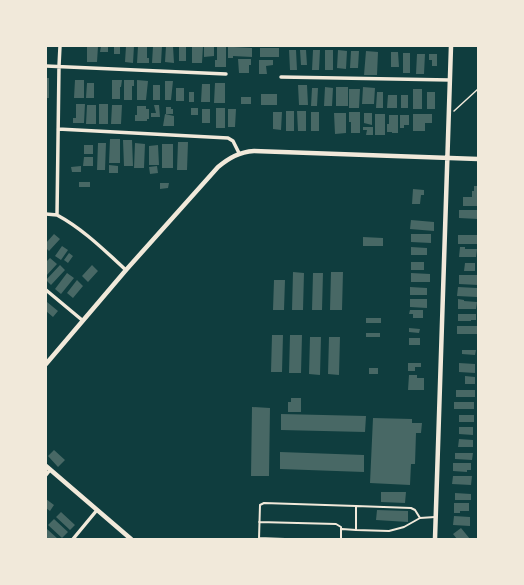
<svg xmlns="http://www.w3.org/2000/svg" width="524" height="585" viewBox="0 0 524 585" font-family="Lato,sans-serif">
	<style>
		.building { fill: #486865 }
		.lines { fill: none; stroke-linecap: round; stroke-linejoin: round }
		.path { stroke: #f1e9da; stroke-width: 1.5 }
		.service { stroke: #f1e9da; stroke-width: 2 }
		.minor { stroke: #f1e9da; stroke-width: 3.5 }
		.tertiary { stroke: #f1e9da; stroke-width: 4.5 }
	</style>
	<rect width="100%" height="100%" fill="#0f3d3e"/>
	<!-- building -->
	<path class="building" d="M87,46h11l-1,16h-10z
		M101,46h7v6h-8z
		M114,46h6v8h-6z
		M126,46h8l-1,17 -8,-1z
		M138,46h9v12h2v5h-12z
		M153,46h9l-1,17h-9z
		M166,46h7l1,17 -9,-1z
		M179,46h7v15h-7z
		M192,46h11l-1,17h-10z
		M228,46h6v1l18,1v9l-19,-1v2h-5z
		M204,47h10v9l-10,1z
		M217,47h9v20h-11v-7h2z
		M260,48h19v9h-19z
		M289,50h7l1,20h-7z
		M300,50h6l1,15h-6z
		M313,50h7l-1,20h-7z
		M325,50h8v20h-8z
		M338,50l9,1 -1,18 -9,-1z
		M351,51h8l-1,17h-8z
		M366,51l12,1 -1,23h-13z
		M391,52h7l1,15h-8z
		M403,53h7v20h-7z
		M417,54h8l-1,20h-8z
		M429,54h8v12h-5v-6h-3z
		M238,59h13v6h-2v8h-10z
		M259,60h14v5l-7,1 1,8h-8z
		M46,78h3v20h-3z
		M75,80h9v18h-10z
		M112,80h10l-1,7h-1v12h-8z
		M124,80h10v6h-2v14h-8z
		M137,80l11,1 -2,19h-9z
		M165,81h8l-2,19h-6z
		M87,83h7v15h-8z
		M215,83h10v20h-11z
		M202,84h8v18h-9z
		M153,85h7v15h-7z
		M298,85h9l1,20h-9z
		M325,87l8,1 -1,18h-8z
		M336,87h12v19h-12z
		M363,87l12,1 -1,16h-12z
		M176,88h8v13h-8z
		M312,88h6l-1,18h-6z
		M349,89h11l-1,19h-10z
		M413,89h9v20h-9z
		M189,92h5v10h-5z
		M377,92h6v16h-7z
		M427,92h8v17h-8z
		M261,94h16v11h-16z
		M388,95h9v13h-10z
		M401,95h7v13h-7z
		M241,97h10v7h-10z
		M76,104h9l-1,19h-11v-5h3z
		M99,104h9v20h-9z
		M87,105h9v19h-10z
		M112,105h10l-1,19h-10z
		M154,105h5l1,12h-9v-4h5z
		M137,106h9v3h3v10h-2v2h-12v-6h2z
		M166,107h5v2h2v5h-7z
		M191,108h7v7h-7z
		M216,108h9v20h-9z
		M202,109h8v14h-8z
		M228,109h8l-1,18h-7z
		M286,111h8v20h-8z
		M297,111h9v20h-8z
		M273,112h9l-1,18 -8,-1z
		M311,112h8v19h-8z
		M349,112h11v21h-9v-11h-2z
		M334,113h12v20l-11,1z
		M364,113h8v12l-8,-2z
		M165,114l9,2v10h-11z
		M375,114h10v21h-10z
		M413,114h19v9h-7v8h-12z
		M389,115h9v18h-6v-1h-5v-8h2z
		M400,115h9v10h-5v3h-4z
		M363,127h10v8h-7l1,-5h-4z
		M110,139h10v24h-11z
		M123,140h9l1,26h-9z
		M178,142h10l-1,28h-10z
		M98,143h8l-1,27h-8z
		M135,143l10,1 -1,24h-10z
		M162,144h11v24h-11z
		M84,145h9v9h-9z
		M158,145l1,20h-10v-19z
		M84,157h9v9h-10z
		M109,165l9,1v7h-9z
		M81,166v6h-9l-1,-5z
		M157,166l1,7 -8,1 -1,-7z
		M79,182h11v5h-11z
		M160,183h9l-1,5 -8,1z
		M474,186h4v20h-15v-9h9v-6h2z
		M413,189l11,1v5h-3l-1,9h-8z
		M459,210h19v9l-19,-1z
		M411,220l23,2v9l-24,-2z
		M54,234l6,5 -11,12 -3,-3v-5z
		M411,234h20v9l-20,-1z
		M458,235h20v9h-20z
		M363,237l20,1v8h-20z
		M62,246l6,4 -7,10 -6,-4z
		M411,247l16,1v7h-16z
		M460,247h5v2h12l-1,8h-17z
		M69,253l4,3 -5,7 -4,-3z
		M50,258l7,6 -11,12v-14z
		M411,262h13v8h-13z
		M465,263h10v8h-11z
		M60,265l5,5 -14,15 -5,-5z
		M92,265l6,6 -10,11 -6,-6z
		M293,272l11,1 -1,37h-11z
		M331,272h12l-1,38h-12z
		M67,273l7,5 -13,16 -6,-5z
		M313,273h10l-1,37h-10z
		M411,273l19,1v8h-19z
		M459,275h19v10l-19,-1z
		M77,280l6,6 -10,12 -6,-5z
		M274,280h11l-1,30h-11z
		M410,287l17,1v7h-17z
		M458,287l19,1v9l-20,-1z
		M410,299h17v9l-17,-1z
		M458,299l6,1v1l13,1 -1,7h-18z
		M47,302l11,9 -5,6 -7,-6z
		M410,310h13v8h-10v-4h-4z
		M458,314h18v6h-5v1h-13z
		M366,318h15v5h-15z
		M457,326h21v8h-21z
		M409,328l11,1 -1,4 -10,-1z
		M366,333h14v4h-14z
		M272,335h11l-1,37h-11z
		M290,335h12l-1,38h-12z
		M310,337h11l-1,38 -11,-1z
		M329,337h11l-1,38 -11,-1z
		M409,338h11v7h-11z
		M462,350h14l-1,5 -13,-1z
		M408,363h13v4h-6v4h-7z
		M459,363l16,1v9l-16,-1z
		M369,368h9v6h-9z
		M409,375h8v3h7v12h-16z
		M465,376l10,1v7h-10z
		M456,390h19v7h-19z
		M291,398h10v14h-13v-10h3z
		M454,402h20v7h-20z
		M252,407l18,1 -1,68h-18z
		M281,414l85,2 -1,16 -84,-2z
		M459,415h15v7h-15z
		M373,418l39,1v4h10l-1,10h-5l-1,31h-4l-1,21 -40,-2z
		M459,427h14v8l-14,-1z
		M459,439l14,1v7h-15z
		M54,450l11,10 -7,7 -10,-11z
		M280,452l84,3v17l-84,-3z
		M455,453h18l-1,7 -17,-1z
		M453,463h18v7h-4v2l-14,-1z
		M453,476h19l-1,9 -19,-1z
		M381,492h25l-1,11 -24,-1z
		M455,493l16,1v6h-16z
		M46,499l8,6 -4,6 -4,-3z
		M454,503h15v8h-9v2h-6z
		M377,510l31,1v11l-32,-2z
		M61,512l14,13 -5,5 -14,-13z
		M454,516l16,1v9l-17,-1z
		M54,519l14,13 -6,6 -14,-13z
		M461,528l9,11h-13l-4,-5z
		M47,529l11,10h-12z"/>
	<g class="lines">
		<!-- path -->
		<path class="path" d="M454,111l24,-22"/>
		<!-- service -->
		<path class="service" d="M356,506l55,2 4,2 5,8
			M259,522l77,2 5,3v12
			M356,530l33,1 15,-4 16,-9 15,-1
			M259,538l26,1
			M259,539l1,-34 4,-2 92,3v24l-14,-1"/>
		<!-- minor -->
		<path class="minor" d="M60,46l-1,20 -2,149c26,14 47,35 69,55
			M46,66l180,8
			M281,77l169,3
			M58,129l170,9 5,3 6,12
			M46,214l11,1
			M46,290l36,30
			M46,475l4,-5
			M73,539l24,-29"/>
		<!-- tertiary -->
		<path class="tertiary" d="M46,364l80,-94 92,-103c11,-9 21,-15 36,-16l224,8
			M46,466l85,73
			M435,539l16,-493"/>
	</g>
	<!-- border -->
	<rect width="524" height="585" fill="none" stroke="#f1e9da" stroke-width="94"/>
</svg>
